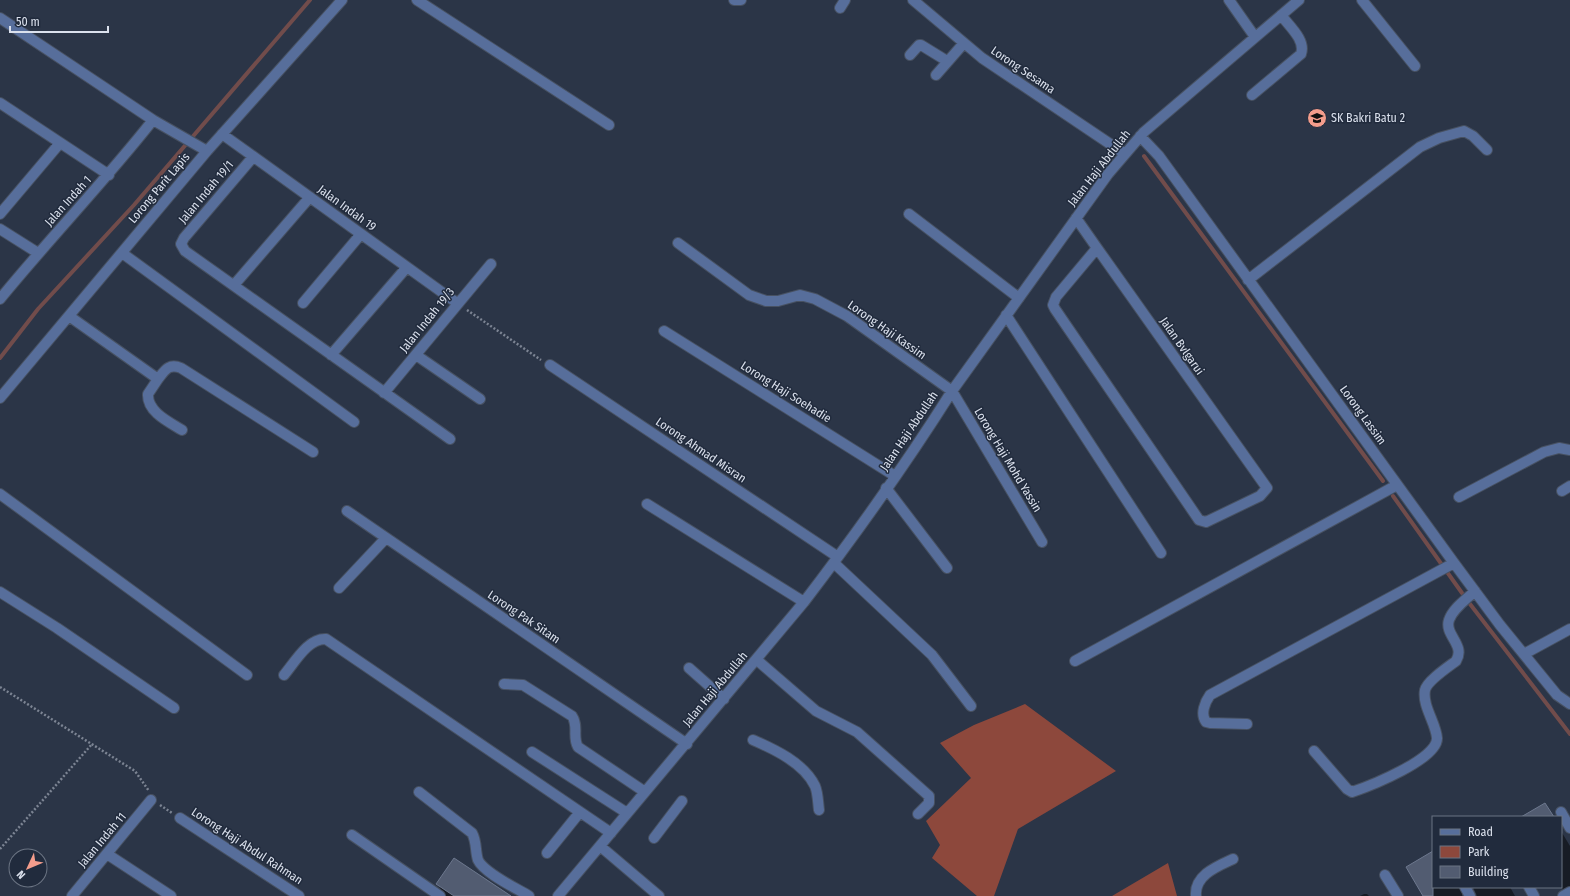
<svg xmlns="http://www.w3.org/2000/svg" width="1570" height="896" viewBox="0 0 1570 896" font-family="'Fira Sans Condensed',sans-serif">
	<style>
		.green { fill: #8d483c }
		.shadow { fill: #0007 }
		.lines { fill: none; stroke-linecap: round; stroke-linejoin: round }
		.stream { stroke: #714c4b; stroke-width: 4 }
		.building { fill: #525c71; stroke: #6d788e }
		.minor-casing { stroke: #475162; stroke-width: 12 }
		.path { stroke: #7c8493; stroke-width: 2.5; stroke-dasharray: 2 2; stroke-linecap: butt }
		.minor { stroke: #576e9b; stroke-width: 10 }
		.labels { text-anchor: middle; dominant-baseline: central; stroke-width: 3; stroke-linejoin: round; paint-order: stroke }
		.street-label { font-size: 12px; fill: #dbe1ed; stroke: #212b3d }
		.poi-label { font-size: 12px; fill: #dbe1ed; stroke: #212b3d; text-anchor: start }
	</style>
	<rect width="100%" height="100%" fill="#2b3547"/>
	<!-- green -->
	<path class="green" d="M1025,704l91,67 -98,58 -24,67h-17l-45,-38 8,-13 -14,-24 45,-43 -31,-35 34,-18z
		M1168,863l9,33h-65z"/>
	<!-- shadow -->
	<path class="shadow" d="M1561,831l9,15v45l-6,2 -3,-6z
		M1433,853v34h30l-1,1v8h-38z
		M437,884l73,12h-64z
		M1473,887h37l5,9h-38z
		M1364,894h3l2,2h-9z"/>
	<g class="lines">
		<!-- stream -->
		<path class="stream" d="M1144,156l239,325
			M0,358l38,-49 96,-104 176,-205
			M1393,496l69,97
			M1470,604l100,130"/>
	</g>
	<!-- building -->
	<path class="building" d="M1545,803l9,14h-33z
		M1433,851v45h-10l-17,-29z
		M454,858l57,38h-57l-18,-12z"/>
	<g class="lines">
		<defs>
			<path id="minor" d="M417,0l192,125
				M734,0h7
				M913,0l69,58 143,96
				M1229,0l26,37
				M1362,0l53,66
				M840,8l5,-8
				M0,18l153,102 54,31
				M910,55l9,-10h2l26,16
				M936,75l28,-32
				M1252,95l49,-41c5,-14 -12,-28 -20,-39
				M0,103l109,72
				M222,134l235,169
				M1140,136l19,20 295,407 46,62 57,70 13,9
				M253,157l-69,81 -3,6 4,7 265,188
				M0,214l60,-71
				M909,214l110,84
				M1076,218l21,30 170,240 -7,8 -54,26 -7,-2 -144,-211 -2,-4 3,-8 41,-49
				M0,229l38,24
				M678,243l71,52 17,6h12l22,-6 15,4 32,17 105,75 90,151
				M122,253l232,169
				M1248,280l172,-133 19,-9 25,-7 9,5 14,14
				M234,285l76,-88
				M0,299c50,-61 104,-117 153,-179
				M303,303l58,-69
				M1006,315l155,238
				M69,316l89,63 -10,15c-1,18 21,28 34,36
				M664,331l231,145
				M331,355l76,-88
				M416,355l64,44
				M550,365l288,192
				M158,379c7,-9 11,-16 23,-11l132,84
				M384,393l107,-129
				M0,398l207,-247 135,-151
				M886,488l61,80
				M1562,491l8,-5
				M0,494l247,181
				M1459,497l85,-45 15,-4 11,2
				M647,504l157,98
				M347,511l340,233
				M834,563l98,92 39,51
				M339,588l47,-50
				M0,592l57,36 117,80
				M1524,654l46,-25
				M757,660l59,51 41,21 72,64v7l-11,11
				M1075,661l322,-176
				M689,668l35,31
				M284,675c11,-13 24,-37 42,-36l285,194
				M504,684l19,1 49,31c7,10 0,21 6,31l67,45
				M1247,724l-37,-1 -4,-1c-6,-8 -1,-20 4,-27l244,-132
				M753,740c21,9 51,23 62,46 3,7 3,17 4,24
				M1314,751l33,38 5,3c18,-6 86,-33 85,-54 -1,-15 -15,-32 -12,-48 2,-9 23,-23 31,-29 10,-16 -12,-26 -7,-41 4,-12 18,-21 26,-29
				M532,752l95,61
				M419,792l53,41c5,9 3,18 6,27 6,13 38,28 51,36
				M1561,812l9,16
				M180,818l119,78
				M352,835l88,61
				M654,838l28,-37
				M600,846l59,50
				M547,853l33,-41
				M107,854l64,42
				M1385,875l13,21
				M1465,887l5,9
				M1529,887l5,9
				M72,896l79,-96
				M558,896l246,-294c52,-68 102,-138 148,-211l156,-217 36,-42 155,-132
				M1196,896c-2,-21 22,-30 37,-37
				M1563,896l7,-4"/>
		</defs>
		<!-- minor casing -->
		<use href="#minor" class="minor-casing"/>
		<!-- path -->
		<path class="path" d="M467,310l74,50
			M0,687l135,84 14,20
			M160,805l12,8
			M0,849l92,-105"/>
		<!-- minor -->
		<use href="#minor" class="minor"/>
	</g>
	<!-- icons -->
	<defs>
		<symbol id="school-disc" viewBox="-11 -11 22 22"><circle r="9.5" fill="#f49d8c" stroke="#212b3d"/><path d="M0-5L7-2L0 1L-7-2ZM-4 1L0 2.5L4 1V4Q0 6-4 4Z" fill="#111"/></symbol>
	</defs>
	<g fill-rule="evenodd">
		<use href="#school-disc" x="1306" y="107" width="22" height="22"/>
	</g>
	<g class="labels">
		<!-- street labels -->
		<g class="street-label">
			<text transform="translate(1023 70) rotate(34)">Lorong Sesama</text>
			<text transform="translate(1099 168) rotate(-52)">Jalan Haji Abdullah</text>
			<text transform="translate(159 188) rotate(-50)">Lorong Parit Lapis</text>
			<text transform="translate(206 192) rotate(-50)">Jalan Indah 19/1</text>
			<text transform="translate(68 201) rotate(-48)">Jalan Indah 1</text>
			<text transform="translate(347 208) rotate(36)">Jalan Indah 19</text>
			<text transform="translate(427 320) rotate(-51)">Jalan Indah 19/3</text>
			<text transform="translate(887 330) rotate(35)">Lorong Haji Kassim</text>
			<text transform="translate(1182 346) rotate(55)">Jalan Bvlgarui</text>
			<text transform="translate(786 392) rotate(32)">Lorong Haji Soehadie</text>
			<text transform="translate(1363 415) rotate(54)">Lorong Lassim</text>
			<text transform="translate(909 431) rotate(-56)">Jalan Haji Abdullah</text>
			<text transform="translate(701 450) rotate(34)">Lorong Ahmad Misran</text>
			<text transform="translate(1008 460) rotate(59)">Lorong Haji Mohd Yassin</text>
			<text transform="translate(524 617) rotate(34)">Lorong Pak Sitam</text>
			<text transform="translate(715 689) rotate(-50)">Jalan Haji Abdullah</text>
			<text transform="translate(102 840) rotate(-50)">Jalan Indah 11</text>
			<text transform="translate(247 846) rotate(33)">Lorong Haji Abdul Rahman</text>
		</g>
		<!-- poi labels -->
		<g class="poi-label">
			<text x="1331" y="118">SK Bakri Batu 2</text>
		</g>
	</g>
	<!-- legend -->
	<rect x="1432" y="816" width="130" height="72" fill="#212b3d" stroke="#6b7483"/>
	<rect x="1440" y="829" width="20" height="6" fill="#576e9b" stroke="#6b7483"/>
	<text x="1468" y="836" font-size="12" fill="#dbe1ed">Road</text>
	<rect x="1440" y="846" width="20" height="12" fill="#8d483c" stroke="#6b7483"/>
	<text x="1468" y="856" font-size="12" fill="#dbe1ed">Park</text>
	<rect x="1440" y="866" width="20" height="12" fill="#525c71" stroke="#6b7483"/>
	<text x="1468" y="876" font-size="12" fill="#dbe1ed">Building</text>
	<!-- north arrow -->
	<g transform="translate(28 868) rotate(226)"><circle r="19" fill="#212b3d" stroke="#6b7483"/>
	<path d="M0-3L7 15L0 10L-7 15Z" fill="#f49d8c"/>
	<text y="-6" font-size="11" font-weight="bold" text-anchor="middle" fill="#dbe1ed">N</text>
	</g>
	<!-- scale -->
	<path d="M10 26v6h98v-6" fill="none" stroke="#dbe1ed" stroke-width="2"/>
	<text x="16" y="26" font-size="12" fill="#dbe1ed" stroke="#212b3d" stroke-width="3" paint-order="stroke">50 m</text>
</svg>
